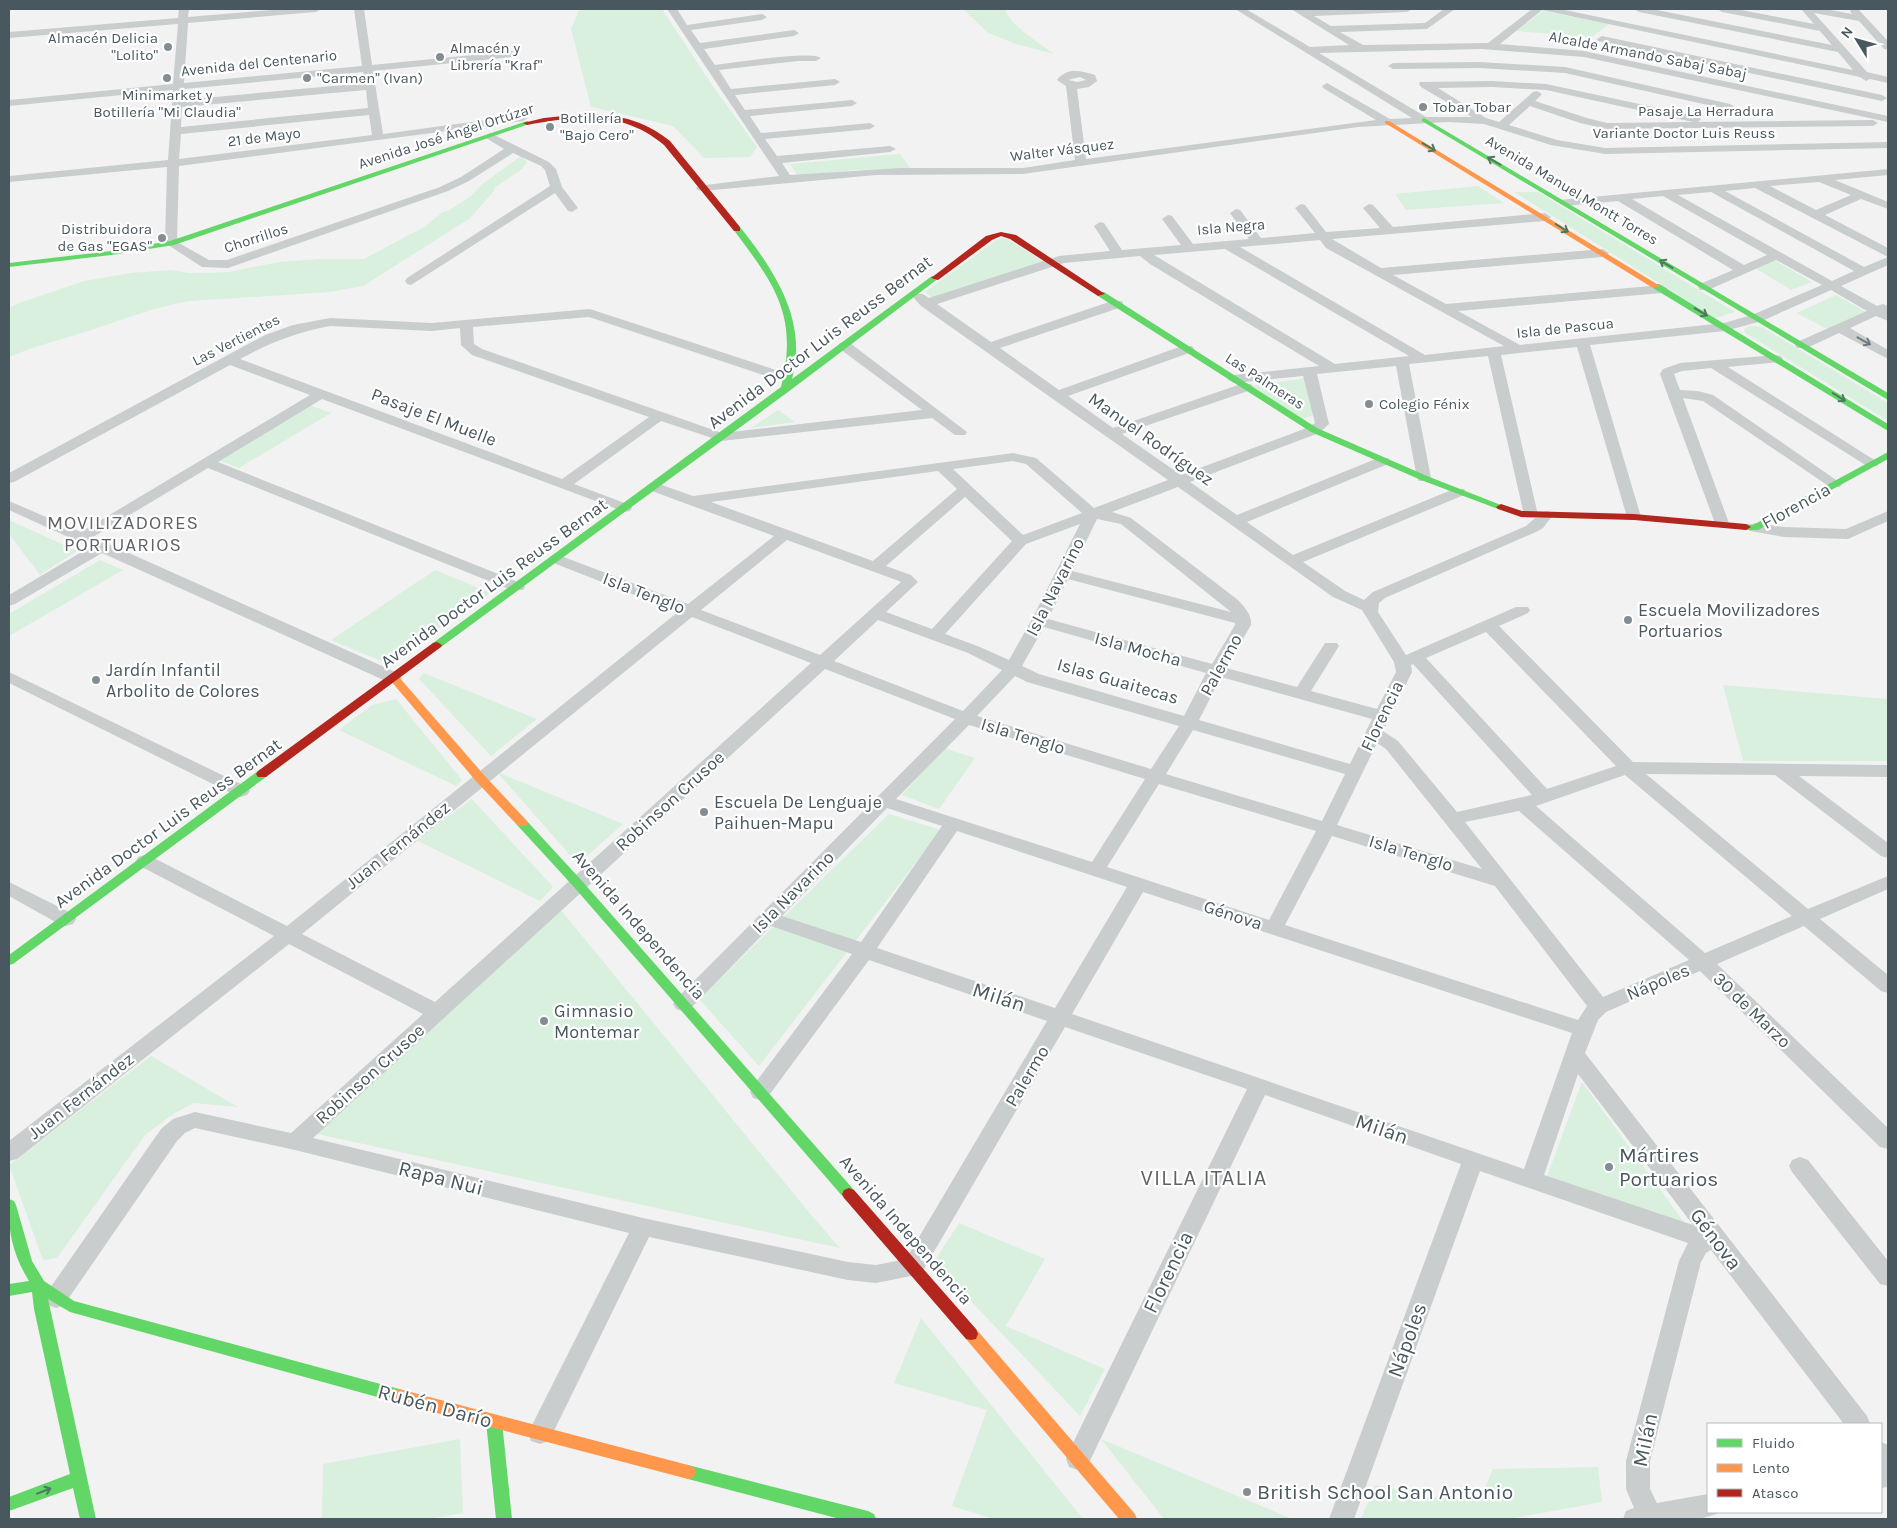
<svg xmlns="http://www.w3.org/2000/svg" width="1897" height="1528" viewBox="0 0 1897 1528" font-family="Karla,sans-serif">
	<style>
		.green { fill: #d8f0dd }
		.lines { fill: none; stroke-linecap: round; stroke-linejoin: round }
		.street { fill: #c9cdce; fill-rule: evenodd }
		.fast { fill: #63d668; fill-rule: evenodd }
		.slow { fill: #ff974d; fill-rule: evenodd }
		.jam { fill: #b3261e; fill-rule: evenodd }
		.oneway { stroke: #507860 }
		.oneway2 { stroke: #6f7b80 }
		.poi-dot { fill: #848e92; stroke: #fff; stroke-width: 2 }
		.labels { text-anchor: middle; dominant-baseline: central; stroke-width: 4.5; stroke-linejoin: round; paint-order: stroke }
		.far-poi-label { font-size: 15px; fill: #49585e; stroke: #fff; text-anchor: start }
		.far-street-label { font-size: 15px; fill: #49585e; stroke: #fff }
		.street-label { font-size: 18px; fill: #49585e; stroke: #fff }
		.poi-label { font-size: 18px; fill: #49585e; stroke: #fff; text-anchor: start }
		.neighbourhood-label { font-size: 19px; letter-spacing: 1px; fill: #5e6366; stroke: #fff }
		.near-street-label { font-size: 21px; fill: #49585e; stroke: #fff }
		.near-poi-label { font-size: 21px; fill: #49585e; stroke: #fff; text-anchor: start }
		.near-neighbourhood-label { font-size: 22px; letter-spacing: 1px; fill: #5e6366; stroke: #fff }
	</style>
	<rect width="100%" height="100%" fill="#f2f2f2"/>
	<!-- green -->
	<path class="green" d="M580,9h82l50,76 45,62 -7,10 -46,1 -31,-32 -82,-19 -20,-78z
		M963,9h42c2,14 37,36 49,45l-38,-10 -28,-11z
		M1543,11l66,13 -17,13 -76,-6z
		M900,154l11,15 -55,1 -58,6 -8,-12z
		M521,156l6,6 -5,7 -28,19 1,2 -26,29 -106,67 -33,6 -140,9c-33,5 -62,17 -93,27 -30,10 -60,17 -88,29v-49l10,-5 65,-22 47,-8 40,-3 18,3h19l21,-1 50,-10 40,-3h45l60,-32 19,-15 5,-1 23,-15 10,-11z
		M1478,186l26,17 -98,7 -11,-16z
		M1514,192h24l197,120 -20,6z
		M1006,238l38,24 -112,36 -7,-6 73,-53z
		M1774,260l38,22 -21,8 -36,-22z
		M1836,295l30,17 -37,18 -32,-17z
		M1750,326l12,1 126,76v18l-143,-88 -1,-4z
		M1307,378l7,37 -12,4 -52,-33z
		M310,405l21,8 -92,55 -21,-8z
		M778,410l17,12 -44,6z
		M9,520l68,31 -37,24 -31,-41z
		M100,560l23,10 -114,66v-22z
		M435,570l56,23 -105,70 -55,-23z
		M424,673l113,46 -46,37 -72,-77z
		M1723,685l165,14v62h-145z
		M396,699l66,81 -6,6 -117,-56 33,-25z
		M944,748l31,10 -36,51 -37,-14z
		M497,772l126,52 -45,40z
		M472,799l81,88 -13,14 -124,-61z
		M889,814l52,16 -182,236 -60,-67z
		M560,909l252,307 28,32 -527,-115z
		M151,1056l87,51 -44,-4 -21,11 -28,21 -88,123 -14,2 -34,-95z
		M1582,1082l104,143 -140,-46z
		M959,1223l86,36 -39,67 99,43 -25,47 -146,-154z
		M921,1318l162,201h-89l-42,-13 35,-96 -93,-27z
		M460,1439l3,74 -34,6h-107l1,-55z
		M1101,1439l191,80h-128z
		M1598,1467l4,35 -93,17h-148l14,-34 63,13 43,-1 12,-28z"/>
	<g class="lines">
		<!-- street -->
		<path class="street" d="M179,9h10l-1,8 96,-8h37l-5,3 -128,11 -4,60 178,-17 -8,-57h10l8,56 141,-14 5,3 -5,3 -140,14 10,63 140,-19 5,3 -5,3 -344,45 -2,76 32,18h18l213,-73 21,-10 43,-28 -18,-11 -2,-2 6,-3 59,29 7,7 6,18 16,21 -6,4 -4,-1 -13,-18 -144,92 -4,-1 -2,-3 2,-3 143,-92 -5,-16 -4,-4 -28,-13 -44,28 -21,10 -220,77 -26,-1 -37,-24 2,-76 -158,15v-6l159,-16 5,-70 -164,16v-6l164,-16 5,-60 -169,14v-6l169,-14zM363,72l2,11 -182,17 1,-11zM366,90l2,18 -187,19 1,-20zM369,115l3,20 -193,24 2,-25z
			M667,9h10l10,16 75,-11 5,3 -5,3 -71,10 9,13 94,-13 5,3 -5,3 -90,13 11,16c17,-2 97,-15 106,-7l-5,3h-18l-79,9 12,19 104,-10 5,3 -5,3 -100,10 10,15 107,-10 5,3 -5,3 -102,10 11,17 109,-10 5,3 -5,3 -105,10 12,17 113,-10 6,3 -6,3 -108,11 8,12 111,-7h122l52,-8 -9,-74 -9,-6c10,-13 24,-9 38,-5l2,6 -8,6 -12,2 9,70 290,-39 -53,-32 -1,-2 5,-3 63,36 22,-1 -177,-109h11l64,38 39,-2 -58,-36h121l-5,3 -93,4 17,10 94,-3 19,-14h11l-28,20 -87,3 23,13 125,-2 44,-34h28l293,61 -15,-18 -199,-40 -5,-3h18l180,36 -12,-14 -98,-19 -5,-3h19l78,15 -13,-15h24l27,5 -2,-3 2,-2h6l30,32v9l-4,-1 -25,-28 -45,-8 53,59 21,5v6l-18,-4 -4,2 -6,-4 -318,-67 -42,34 84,7 304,65v6l-304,-65 -103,-8 -162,4 107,64h46l-51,-30 -2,-3 1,-2 72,-1 54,3 154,33 1,2 -3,3 175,-2 5,3 -5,3 -266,3 -27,-6 -50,-17 -21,19 48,15 48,8 283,-6v6l-283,6 -54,-9 -67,-21 -36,-2 -90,5 -335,47 -147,1 -174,16 -4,-1 -2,-2 2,-2 81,-10zM1080,77l6,3 -9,2 -9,-2zM1492,87l54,3 147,32 -86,1 -20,-5 -52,-17 7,-7 -5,-3 -4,1 -34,30 -13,-4 -48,-30z
			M1602,36l280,59 5,3 -5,3 -284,-60 -1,-2z
			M1479,62l86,5 165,37 5,3 -5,3 -165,-37 -86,-5 -86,1 -5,-3 5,-3z
			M1888,169v6l-53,5 53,22v7l-27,-10 -36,16 63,33v9l-133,-69 -30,3 139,76 24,-10v8l-47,21 36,20 6,-2 5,2v15l-12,-5 -26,12 38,22v9l-49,-26 -32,15h-10l-2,-3 2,-3 70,-31 -36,-21 -69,31 -37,10 -135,14 51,172 -2,3h-10l-2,-3 -50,-170 -76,8 37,160 8,-4 5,1 2,3 -10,13 -7,4 -151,66 -6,5 -1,9 28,43 110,-48h12l2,3 -2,3 -29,13 134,136 255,3v12l-89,-1 89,67v15l-7,-2 -106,-81 -129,-1 162,135 80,-33v13l-68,30 68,56v18l-7,-2 -77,-65 -87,38 171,164v21l-8,-2 -180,-176 -94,41 -8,8 -13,33 282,363 3,8h-26l-133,-174 -5,3 -5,9 -51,199v28l7,14 51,-9v18h10l-1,2 -18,5h-76l3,-8 8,-3 -8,-19v-28l53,-200 9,-18 -208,-72 -126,348h-25l132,-355 -196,-69 -178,372 -9,3 -9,-3 -3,-8 3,-8 178,-362 -182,-62 -144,247 -45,9 -28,-3 -199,-43 -100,204 -9,3 -9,-3 -3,-8 101,-200 -334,-83 -100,-22 -10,5 -8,8 -113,164 -8,3 -8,-3 -3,-7 3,-7 113,-162 12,-10 22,-7 96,21 132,-119 -134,-70 -272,215 -8,2v-20l265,-205 -136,-71 -2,-4 2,-4 7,-2 7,2 135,69 391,-314 -127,-50 -3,-3 3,-3h10l127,48 86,-68 -125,-46 -2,-3 2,-3h10l34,12 320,-43 23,5 58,50 74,-28 -247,-174 -8,-9 2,-3h8l6,4 130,-42 51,-5 -16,-25 6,-4 4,1 18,27 59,-5 -19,-26 6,-4 4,1 21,28 56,-5 -19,-26 6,-4 4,1 21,28 54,-5 -20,-25 6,-4 4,1 21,27 54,-4 -17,-20 6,-4 4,1 20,22 152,-14 6,4 -6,4 -213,18 49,29 222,-19 6,4 -6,4 -210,18 53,29 216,-19 6,4 -6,4 -204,18 62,34 204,-22 28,-8 70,-30 -46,-25 -68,30h-8l-2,-3 2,-3 33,-14 -115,-69 -54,5 -6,-4 2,-2zM1819,182l32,13 -35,15 -46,-24zM1711,192l143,79 -22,10 -154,-86zM1663,196l104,59 -23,10 -112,-66zM1320,240l6,8 178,98 -79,9 -185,-108zM1225,249l184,107 -74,8 -181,-109zM1140,256l10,8 169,102 -85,9 -7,4 7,4 69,-7 12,47 -6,4 -128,48 -59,-41 129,-44 2,-3 -2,-3h-10l-128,44 -45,-32 124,-44 2,-3 -2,-3h-10l-123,44 -59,-42 122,-41 1,-3 -1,-3h-10l-121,41 -54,-38 127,-41zM1488,356l36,159 2,3h9l-9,8 -153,66 -9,8 -19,-9 -42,-29 161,-67 2,-3 -2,-3h-10l-161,66 -46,-33 141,-58 2,-3 -2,-3h-10l-141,57 -47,-33 129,-49 10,-9 -12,-50 79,-8 21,112 2,3h10l2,-3 -22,-114zM1013,461l13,3 56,49 -59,22 -70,-66zM938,471l19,18 -84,72 -162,-59zM1178,487l155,110 29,13 32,52 2,10 -19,37 -66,-18 28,-45 -2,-3h-12l-28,44 -71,-19 25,-43c1,-11 -6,-17 -13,-25l-107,-82 -19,-6zM965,497l47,44 -80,88 -46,-17 32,-30 -7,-7 -25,-9zM1097,519l24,5 110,88 -159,-41zM1080,524l-49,97 -22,39 -29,-13 -35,-13 81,-90zM787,540l112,41 2,1 -81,73 -119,-45zM1068,579l167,44v2l-23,39 -164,-45zM692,617l119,46 -376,339 -133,-68zM878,620l90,33 34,17 -39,41 -129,-50zM1044,627l162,46 -22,43 -145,-42 -17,-8zM1486,632l130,134 -69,23 -121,-131zM1413,664l119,131 -75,17 -59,-71 -15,-10 29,-59 -1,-7zM825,669l130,50 -279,280 -3,5 3,5 7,2 7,-2 81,-83 81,28 -99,132 -3,6 3,6 7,2 7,-2 102,-138 178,61 -141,238 -30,6 -28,-3 -205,-44 -330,-80zM1015,676l12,6 152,44 -28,43 -174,-53zM1221,677l151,42 -22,45 -151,-44zM969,725l176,54 -53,83 -196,-63zM1193,730l152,44 -23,47 -156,-47zM1377,743l9,6 96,120 -145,-44zM1625,775l167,141 -87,37 -169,-147zM1159,784l157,47 -47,89 -162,-53zM887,808l55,18 -81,116 -79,-26zM1519,811l170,149 -86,37 -138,-175zM957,831l170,56 -72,121 -178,-60zM1332,836l163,50 92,120 -9,14 -293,-95zM1143,892l429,141 -48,136 -452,-155zM1578,1074l115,151 -149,-50z
			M590,309l189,62 2,3 -7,4 -5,-1 -180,-60 -116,10 1,17 8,5 240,84 200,-23 -82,-61 -2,-3 2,-3h10l117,89 -2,3h-10l-23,-17 -211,23 -60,-20 -87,63 56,21 2,3 -2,3 -5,1 -303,-113 -104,63 305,122 2,3 -2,3h-12l-303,-122 -115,69 307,137 2,4 -2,4h-12l-286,-129 -87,51 -6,2v-11l81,-48 -81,-37v-9l72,31 229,-137 -80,-30 -216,117 -5,1v-10l256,-138 28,-10 37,-7 102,5zM330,326l102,5 28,-3 1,17 11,10 177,62 -87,62 -322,-120c32,-17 54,-26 90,-33z
			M1776,355l5,1 2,3 -2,3 -53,5 151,96 -2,3h-10l-156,-98 -29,3 -8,3 6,16 18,1 15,4 129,89 -2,3h-10l-127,-86 -20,-3 46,125 -3,3h-10l-56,-152 3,-5 17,-6z
			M1888,511v10l-40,18 -64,-2 -34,-6 -3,-3 3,-3 5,-2 29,4 62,2z
			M9,672l238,115 3,4 -3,4 -6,2 -6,-2 -226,-112z
			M9,882l64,32 3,5 -3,5 -7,2 -7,-2 -50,-28z
			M1800,1157l8,3 80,101v25l-8,-2 -88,-112 -3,-6 3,-6z
			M1881,1442l7,3v42l-7,1z"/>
		<!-- fast -->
		<path class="fast" d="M1424,118l464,275v7l-466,-279v-2z
			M527,121l4,2 -2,1 -355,121 -63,10 -102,12v-4l102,-12 59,-10z
			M734,227h6c35,44 68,94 52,152l140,-103 7,2 -151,114 -347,255h-8l-1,-2 1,-2 348,-256c18,-72 -7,-103 -48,-158z
			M1653,284h6l229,140v7l-235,-143z
			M1098,292h6l213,136 110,48 79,31 -5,3 -3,-1 -77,-29 -110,-48 -213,-136z
			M1888,452v7l-130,71h-12l-5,-3 5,-3 7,1z
			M262,770l4,1 2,3 -2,3 -253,187 -4,1v-10l249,-184z
			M522,819l4,1 56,61 272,309 2,4 -2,4 -5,2 -5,-2 -270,-311 -56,-61 -2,-3 2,-3z
			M9,1199l5,2 2,4 16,56 12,20 30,20 325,88 5,2 3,5 -3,5 -5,2 -329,-91 -22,-13 48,220h-16l-7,-31 -64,23v-14l61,-23 -36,-165 -2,-17 -23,4v-12l20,-3c-16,-26 -22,-52 -20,-82z
			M494,1415l6,2 2,5 10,97h-16l-10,-97 2,-5z
			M688,1465l180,46 6,3 2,5h-36l-152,-40 -6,-2 -2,-5 2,-5z"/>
		<!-- slow -->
		<path class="slow" d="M1385,121h4l271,165 -7,2 -268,-165z
			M394,675l4,1 86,99 42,45 2,3 -2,3h-8l-42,-45 -86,-101 -1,-2 1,-2z
			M971,1328l5,1 159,185 2,5h-18l-153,-180 -2,-5 2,-5z
			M399,1389l289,76 6,2 2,5 -2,5 -6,2 -289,-76 -5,-2 -3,-5 3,-5z"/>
		<!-- jam -->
		<path class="jam" d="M582,114c35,0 60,5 88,27l70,86v4h-6l-70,-86c-42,-35 -86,-29 -137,-20l-4,-2 21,-5z
			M1001,232l15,3 89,59 -7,2 -88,-57 -9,-3 -9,4 -54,40 -7,-2 55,-42z
			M1501,504l21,7 112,3 112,10 5,3 -5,3 -112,-10 -113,-3 -23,-8 -2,-2z
			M437,642l5,3 -1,2 -175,130h-8l-2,-3 2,-3 175,-128z
			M849,1188l5,2 122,139 2,5 -2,5 -5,1 -5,-1 -122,-141 -2,-4 2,-4z"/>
	</g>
	<!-- one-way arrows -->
	<defs><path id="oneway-shaft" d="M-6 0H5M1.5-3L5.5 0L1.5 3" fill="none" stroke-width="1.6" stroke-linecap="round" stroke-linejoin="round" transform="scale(1.25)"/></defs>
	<g class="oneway">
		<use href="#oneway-shaft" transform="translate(1429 147) rotate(31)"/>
		<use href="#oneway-shaft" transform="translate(1494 161) rotate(-150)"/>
		<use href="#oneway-shaft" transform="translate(1562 228) rotate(32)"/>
		<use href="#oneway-shaft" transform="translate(1666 264) rotate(-149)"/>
		<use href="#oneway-shaft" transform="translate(1701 312) rotate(31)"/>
		<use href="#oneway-shaft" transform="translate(1839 397) rotate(32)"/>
		<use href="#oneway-shaft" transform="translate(44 1491) rotate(-21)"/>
	</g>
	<use class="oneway2" href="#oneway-shaft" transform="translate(1864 341) rotate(29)"/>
	<!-- markers -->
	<g class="poi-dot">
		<circle cx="168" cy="47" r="5"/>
		<circle cx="440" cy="57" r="5"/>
		<circle cx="167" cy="78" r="5"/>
		<circle cx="307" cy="78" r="5"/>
		<circle cx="1423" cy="107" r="5"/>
		<circle cx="550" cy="127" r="5"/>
		<circle cx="162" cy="238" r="5"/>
		<circle cx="1369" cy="404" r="5"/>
		<circle cx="1628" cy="620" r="5"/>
		<circle cx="96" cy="680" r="5"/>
		<circle cx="704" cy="812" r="5"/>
		<circle cx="544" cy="1021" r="5"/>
		<circle cx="1609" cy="1167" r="5"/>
		<circle cx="1247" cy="1492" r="5"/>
	</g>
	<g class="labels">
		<!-- far-poi labels -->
		<g class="far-poi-label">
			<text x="158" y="38" text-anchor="end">Almacén Delicia<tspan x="158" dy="17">"Lolito"</tspan></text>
			<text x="450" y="48">Almacén y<tspan x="450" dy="17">Librería "Kraf"</tspan></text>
			<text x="317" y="78">"Carmen" (Ivan)</text>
			<text x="167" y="95" text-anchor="middle">Minimarket y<tspan x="167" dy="17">Botillería "Mi Claudia"</tspan></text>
			<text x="1433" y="107">Tobar Tobar</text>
			<text x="560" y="118">Botillería<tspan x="560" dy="17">"Bajo Cero"</tspan></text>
			<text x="152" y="229" text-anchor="end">Distribuidora<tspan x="152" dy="17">de Gas "EGAS"</tspan></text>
			<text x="1379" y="404">Colegio Fénix</text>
		</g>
		<!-- far-street labels -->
		<g class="far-street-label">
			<text transform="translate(1648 55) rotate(11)">Alcalde Armando Sabaj Sabaj</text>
			<text transform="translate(259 63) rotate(-6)">Avenida del Centenario</text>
			<text x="1706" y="111">Pasaje La Herradura</text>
			<text x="1684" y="133">Variante Doctor Luis Reuss</text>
			<text transform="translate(446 136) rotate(-18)">Avenida José Ángel Ortúzar</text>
			<text transform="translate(264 137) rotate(-7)">21 de Mayo</text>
			<text transform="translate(1062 150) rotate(-7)">Walter Vásquez</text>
			<text transform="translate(1572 190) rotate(31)">Avenida Manuel Montt Torres</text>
			<text transform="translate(1231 227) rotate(-5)">Isla Negra</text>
			<text transform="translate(256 238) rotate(-18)">Chorrillos</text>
			<text transform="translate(1565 328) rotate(-6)">Isla de Pascua</text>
			<text transform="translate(236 340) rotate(-27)">Las Vertientes</text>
			<text transform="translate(1265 381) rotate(33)">Las Palmeras</text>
		</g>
		<!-- street labels -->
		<g class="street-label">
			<text transform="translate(820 342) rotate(-37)">Avenida Doctor Luis Reuss Bernat</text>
			<text transform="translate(434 417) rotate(21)">Pasaje El Muelle</text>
			<text transform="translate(1151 439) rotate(35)">Manuel Rodríguez</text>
			<text transform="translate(1796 506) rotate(-29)">Florencia</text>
			<text transform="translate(494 583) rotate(-36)">Avenida Doctor Luis Reuss Bernat</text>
			<text transform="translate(1055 587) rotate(-63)">Isla Navarino</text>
			<text transform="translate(644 593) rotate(21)">Isla Tenglo</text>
			<text transform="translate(1138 649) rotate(15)">Isla Mocha</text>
			<text transform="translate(1221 665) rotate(-61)">Palermo</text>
			<text transform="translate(1118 681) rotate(16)">Islas Guaitecas</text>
			<text transform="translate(1382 716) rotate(-64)">Florencia</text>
			<text transform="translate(1023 736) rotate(17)">Isla Tenglo</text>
			<text transform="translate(670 801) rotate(-42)">Robinson Crusoe</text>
			<text transform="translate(168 823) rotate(-36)">Avenida Doctor Luis Reuss Bernat</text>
			<text transform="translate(398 845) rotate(-39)">Juan Fernández</text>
			<text transform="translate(1411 853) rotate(17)">Isla Tenglo</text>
			<text transform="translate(793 892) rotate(-45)">Isla Navarino</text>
			<text transform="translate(1233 915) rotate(18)">Génova</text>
			<text transform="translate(639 925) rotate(49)">Avenida Independencia</text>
			<text transform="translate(1658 982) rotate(-23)">Nápoles</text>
			<text transform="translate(1752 1010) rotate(44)">30 de Marzo</text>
			<text transform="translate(370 1074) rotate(-42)">Robinson Crusoe</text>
			<text transform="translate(1027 1076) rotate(-59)">Palermo</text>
			<text transform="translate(81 1096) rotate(-38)">Juan Fernández</text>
			<text transform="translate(906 1230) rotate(49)">Avenida Independencia</text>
		</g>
		<!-- poi labels -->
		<g class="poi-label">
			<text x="1638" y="610">Escuela Movilizadores<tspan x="1638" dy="21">Portuarios</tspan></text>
			<text x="106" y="670">Jardín Infantil<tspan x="106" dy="21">Arbolito de Colores</tspan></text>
			<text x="714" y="802">Escuela De Lenguaje<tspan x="714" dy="21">Paihuen-Mapu</tspan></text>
			<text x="554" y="1011">Gimnasio<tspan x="554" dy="21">Montemar</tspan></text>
		</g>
		<!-- neighbourhood labels -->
		<g class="neighbourhood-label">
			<text x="123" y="523">MOVILIZADORES<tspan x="123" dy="22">PORTUARIOS</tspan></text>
		</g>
		<!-- near-street labels -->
		<g class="near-street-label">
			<text transform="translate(999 997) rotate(18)">Milán</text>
			<text transform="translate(1382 1129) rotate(19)">Milán</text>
			<text transform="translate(441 1178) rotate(14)">Rapa Nui</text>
			<text transform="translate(1716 1239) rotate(53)">Génova</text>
			<text transform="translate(1168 1272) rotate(-64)">Florencia</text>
			<text transform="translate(1407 1340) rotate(-70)">Nápoles</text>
			<text transform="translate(435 1406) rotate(15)">Rubén Darío</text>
			<text transform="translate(1645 1440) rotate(-78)">Milán</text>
		</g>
		<!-- near-poi labels -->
		<g class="near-poi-label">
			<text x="1619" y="1155">Mártires<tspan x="1619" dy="24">Portuarios</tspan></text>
			<text x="1257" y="1492">British School San Antonio</text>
		</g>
		<!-- near-neighbourhood labels -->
		<g class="near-neighbourhood-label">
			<text x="1204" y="1178">VILLA ITALIA</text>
		</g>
	</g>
	<!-- border -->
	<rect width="1897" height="1528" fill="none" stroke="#49585e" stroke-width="20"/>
	<!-- legend -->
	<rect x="1707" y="1423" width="175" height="90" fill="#ffffff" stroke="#b6bcbf"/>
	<rect x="1717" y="1439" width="25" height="8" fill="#63d668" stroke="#b6bcbf"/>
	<text x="1752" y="1448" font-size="15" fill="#49585e">Fluido</text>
	<rect x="1717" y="1464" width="25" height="8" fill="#ff974d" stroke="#b6bcbf"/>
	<text x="1752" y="1473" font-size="15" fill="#49585e">Lento</text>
	<rect x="1717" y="1489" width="25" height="8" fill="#b3261e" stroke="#b6bcbf"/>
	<text x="1752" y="1498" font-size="15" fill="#49585e">Atasco</text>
	<!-- north arrow -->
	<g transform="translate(1857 40) rotate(307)" stroke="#ffffff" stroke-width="4" paint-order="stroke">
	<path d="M0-4L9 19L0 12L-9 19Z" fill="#49585e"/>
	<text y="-8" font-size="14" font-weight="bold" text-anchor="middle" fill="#49585e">N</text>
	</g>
</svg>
